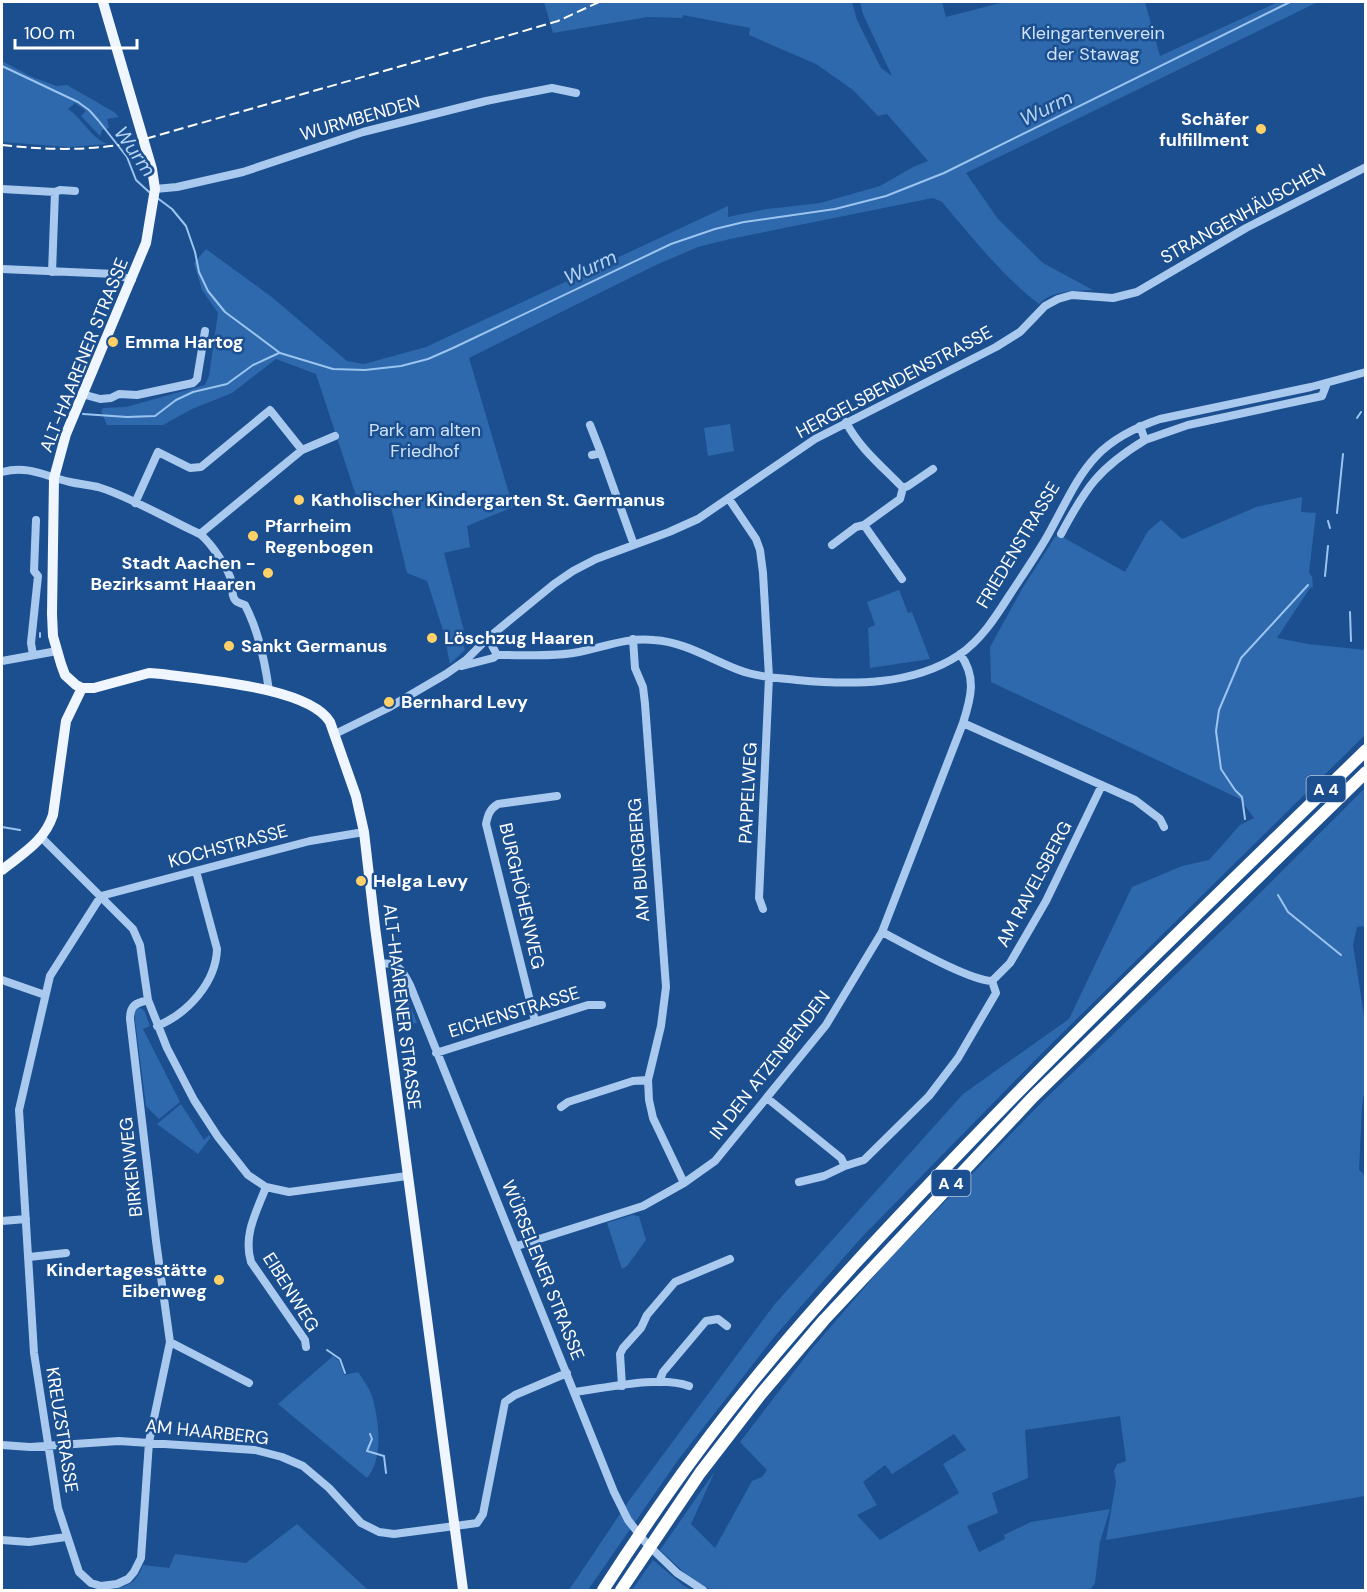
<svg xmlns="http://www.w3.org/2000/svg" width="1367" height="1592" viewBox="0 0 1367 1592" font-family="'DM Sans',sans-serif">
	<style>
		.green { fill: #2e69ad; fill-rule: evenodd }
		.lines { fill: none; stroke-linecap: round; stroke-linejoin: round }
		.stream { stroke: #9cc4f0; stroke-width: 2 }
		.minor { stroke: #a9c9ee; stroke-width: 8 }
		.major { stroke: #f0f6ff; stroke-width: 10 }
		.highway { stroke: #fff; stroke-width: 12 }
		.rail { stroke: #fff; stroke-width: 2; stroke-dasharray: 10 4.5; stroke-linecap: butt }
		.poi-dot { fill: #ffd166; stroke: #1b4f8f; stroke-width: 2 }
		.labels { text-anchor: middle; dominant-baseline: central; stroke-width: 5; stroke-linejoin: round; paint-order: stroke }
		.shield { fill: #1b4f8f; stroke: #bbcadd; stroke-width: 1.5 }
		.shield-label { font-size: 16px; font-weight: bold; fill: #fff }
		.park-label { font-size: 18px; fill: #cfe3fa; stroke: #1b4f8f }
		.street-label { font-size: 18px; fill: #fff; stroke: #1b4f8f }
		.poi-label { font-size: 18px; font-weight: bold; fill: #fff; stroke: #1b4f8f; text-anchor: start }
		.water-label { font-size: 20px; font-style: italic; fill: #b5d3f5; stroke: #1b4f8f }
	</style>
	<rect width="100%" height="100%" fill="#1b4f8f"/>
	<!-- green -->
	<path class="green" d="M544,2h308l5,18 24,48 11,8 -29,-62 -3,-12h82l4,15 58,-15h141l15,54 118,-54h40l-352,171 32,46 45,44 50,27c-19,1 -40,0 -54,14 -38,-29 -66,-66 -97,-102l-9,-4 -203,41 -32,8 -42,18 -187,93 44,149 -46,19 3,21 -26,6 21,82 -3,4 3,11 -15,14 -7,-34 -16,-49 -20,-8 -19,-78 -28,13 -44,-134 -40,-15 -44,34 -40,16 -29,16h-56l-6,-14 2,-3 23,-1 79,-22 4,-9 9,-63 -16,-23 -8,-27 12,-14 67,49 74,63 17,3 62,-17 302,-141v11l39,-8 53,-6 60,-17 33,-19 15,-6 -41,-47 -9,2 -25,-26 -37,-26 -67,-29 1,-7 -67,-13 -1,3 -34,-1 -95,16z
		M2,61l28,15 26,10 11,-1 47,27 5,5 -12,2 2,9 -7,2 -2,6 -19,-20 5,-5 -11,-8 -7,6c15,10 22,28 39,35l-38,3 -67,-5z
		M730,424l4,27 -26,5 -4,-28z
		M1302,497l-1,15 15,1 -7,59 3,5 1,10 -3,1 -33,50 31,6 57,6v85l-324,319 -180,184 -86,98 -97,124 -90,130h-19l59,-88 146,-197 189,-211 106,-75 63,-132 50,-21 27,-6 31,-35 14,-7 -14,-19 -249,-117 -1,-35 32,-58 33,-52 4,-2 66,37 23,-41 13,-11 21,19 74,-32z
		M899,590l9,23 4,-1 18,47 -60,9 -2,-40 7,-3 -8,-23z
		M1365,788v138l-8,1 -4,18 13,83 -1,59 -3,20 -3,63 7,6 -1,320 -259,44 10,-58 -2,-11 3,-7 9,-3 -6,-45 -95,14 3,48 -36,15 6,20 -31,13 12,26 26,-13 -1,-4 27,-13 79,-13 -10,33 -5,41 -5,7h-378l-20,-10 -32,-30 55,-79 -24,53 24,24 37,-67 10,-4 5,-7 -27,-28 69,-90 80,-93 155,-159 195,-186zM954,1434l12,16 -23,14 16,29 -79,47 -23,-25 20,-10 -14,-23 22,-17 7,9z
		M392,974h3l5,6 17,43 -17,3z
		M137,1008h3l4,2 6,16 -7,3 37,73 -21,17 -13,-13 -12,-94z
		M181,1104l23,36 5,-5 2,2 -13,17 -41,-30z
		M632,1215l7,1 7,24 -19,26 -5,3 -15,-46z
		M333,1356l6,5 5,14 14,-3c5,7 11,16 14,24 7,24 12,62 -5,82l-89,-74z
		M297,1524l71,66h-257c17,-4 25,-6 32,-25l26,3 6,-14 71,9z
		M653,1560l31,26 8,4h-60z"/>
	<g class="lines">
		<!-- stream -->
		<path class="stream" d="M2,66l76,36 11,8 9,10 29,37 9,23 13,12
			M156,197l16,12 14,17 9,26 4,20 9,19 17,21 55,41 53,16 32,1 36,-4 27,-7 25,-11 218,-104 44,-15 29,-7 91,-13 51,-13 58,-23 346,-171
			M83,414l44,3 28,-1 21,-16 17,-8 34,-8 26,-19 26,-12
			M1357,418l4,-6
			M1337,513l6,-59
			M1328,521l2,7
			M1325,576l3,-30
			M1350,612l1,29
			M40,633v4
			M1245,819l-3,-22 -7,-7 -14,-21 -5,-38 3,-21 22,-52 67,-73
			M2,827l18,3
			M1278,895l10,17 53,43
			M327,1350l13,9 5,14
			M370,1434l2,5 -5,12 17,5 2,17"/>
		<!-- minor -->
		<path class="minor" d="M2,189l53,3 -3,80
			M155,189l22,-2 66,-15 120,-40 123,-31 66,-13 24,5
			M55,192l5,-2 15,1
			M2,269l113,5 17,6
			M82,394l18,5 11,-1 8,-4 18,1 56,-12 4,-4 8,-48
			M846,422c13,26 37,45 57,66l-3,11 -36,26 38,54
			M590,425l11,28 -9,2
			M1140,426l5,14 43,-15 134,-29 5,-13
			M601,453l33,92
			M2,472c27,-7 42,4 68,10 9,2 19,3 28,5 31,9 71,33 102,47 11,9 29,35 32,49 2,6 -2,12 4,18 2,2 7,3 9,4 14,27 20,56 24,86
			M903,488l5,-2 25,-17
			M729,499l27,40 4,11 3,23 6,104 -10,221 4,11
			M135,503l23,-51 32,16 11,-1 69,-57 32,40
			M200,534l102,-84 33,-14
			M1061,534c25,-47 38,-66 84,-94
			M832,545l24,-18 8,-2
			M488,638l9,17
			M633,639l2,29 8,19 2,17 21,283 -5,39 -13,54 1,20 4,18 31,65
			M33,655l-2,-12 7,-67 -4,-5 2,-51
			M2,661l55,-10
			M462,666l31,-8 4,-3c27,0 55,2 82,-3 26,-5 48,-15 75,-12 31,2 56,19 85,30 18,7 39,8 58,10 54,5 115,6 162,-25 22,-15 36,-37 50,-59 13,-20 27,-40 39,-61 33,-60 41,-92 112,-116l151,-32 55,-15
			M963,723l172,77 25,19 4,8
			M335,734l53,-26 58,-34 20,-14 22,-22 66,-54 19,-13 23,-12 73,-27 29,-13 117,-80 181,-92 24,-15 25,-26 13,-7 14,-4 41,3 24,-6 109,-64 120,-61
			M42,838l91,91 7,16 8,55 19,48 27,52 24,37 30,38 18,12 23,5 118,-16
			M101,896l-51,80 -31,134 15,243 24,155 21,64 12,11 10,3 16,-2 11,-5 6,-7 7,-14 8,-116 21,-100 -14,-101 -26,-222c0,-14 6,-16 18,-19
			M101,896l209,-55 54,-9
			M882,932c23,12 88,49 110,49l18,-18 36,-62 56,-116
			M380,964c18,-3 23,7 30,21l204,507 14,28 18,23 31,30 26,17
			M2,980l43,15
			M535,1021l-49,-197c2,-10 4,-15 12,-20l59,-8
			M157,1026c30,-12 59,-43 60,-77l-21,-78
			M436,1053l152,-48h14
			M767,1098l74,60 4,8 -21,10 -25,6
			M561,1107l7,-5 65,-21 15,-1
			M845,1166l19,-6 65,-64 29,-38 38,-65 -4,-12
			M266,1187c-10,26 -23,48 -15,75l54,78 1,7
			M2,1221l24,-2
			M517,1246l126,-40 41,-23 31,-22 111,-136 56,-93 81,-209c8,-25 14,-46 -3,-69
			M29,1257l37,-4
			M170,1342l79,41
			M659,1382l4,-10 43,-51 12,-2 9,7
			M622,1386l-2,-32 3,-6 18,-20 6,-13 28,-33 55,-23
			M574,1392c32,-4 86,-17 115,-6
			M2,1445l28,2 89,-6 136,9 27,7 21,9 26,22 32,35 18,9 15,2 76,-10 7,-1 6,-9 22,-112 10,-7 52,-22
			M2,1540l27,2 37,-5"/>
		<!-- major -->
		<path class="major" d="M103,2l49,167 3,20 -9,54 -80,191 -12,44 -2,136 1,22 8,28 4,11 11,10 6,3h12l55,-15 13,1c40,6 147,13 168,48l26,74 8,36 11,95 88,663
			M2,870c21,-17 42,-28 51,-55l13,-94 16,-33"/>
		<!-- highway -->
		<path class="highway" d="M603,1590c45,-70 93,-139 146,-204 67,-83 141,-161 215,-238 130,-136 267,-266 402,-398
			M621,1590l79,-117 61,-79 63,-74 209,-223 333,-325"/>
		<!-- rail -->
		<path class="rail" d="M2,145c44,5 85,6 129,-2l379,-108 48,-14 41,-19"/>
	</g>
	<!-- markers -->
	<g class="poi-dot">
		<circle cx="1261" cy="129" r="6"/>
		<circle cx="113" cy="342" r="6"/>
		<circle cx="299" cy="500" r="6"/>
		<circle cx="253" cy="536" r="6"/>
		<circle cx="268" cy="573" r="6"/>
		<circle cx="432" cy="638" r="6"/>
		<circle cx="229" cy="646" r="6"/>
		<circle cx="389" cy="702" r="6"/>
		<circle cx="361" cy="881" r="6"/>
		<circle cx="219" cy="1280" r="6"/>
	</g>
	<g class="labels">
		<!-- shield labels -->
		<g class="shield">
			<rect x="1306.5" y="776" width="39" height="26" rx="4.5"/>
			<rect x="931.5" y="1170" width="39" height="26" rx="4.5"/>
		</g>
		<g class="shield-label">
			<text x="1326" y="789">A 4</text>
			<text x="951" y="1183">A 4</text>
		</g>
		<!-- park labels -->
		<g class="park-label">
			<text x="1093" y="33">Kleingartenverein<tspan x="1093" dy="21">der Stawag</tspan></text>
			<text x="425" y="430">Park am alten<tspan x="425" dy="21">Friedhof</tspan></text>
		</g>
		<!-- street labels -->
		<g class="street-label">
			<text transform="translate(360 118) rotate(-16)">WURMBENDEN</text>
			<text transform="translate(1243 214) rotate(-29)">STRANGENHÄUSCHEN</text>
			<text transform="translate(84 355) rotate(-68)">ALT-HAARENER STRASSE</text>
			<text transform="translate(894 382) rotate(-28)">HERGELSBENDENSTRASSE</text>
			<text transform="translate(1018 545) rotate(-59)">FRIEDENSTRASSE</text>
			<text transform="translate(748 793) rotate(-87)">PAPPELWEG</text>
			<text transform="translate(228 846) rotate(-15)">KOCHSTRASSE</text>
			<text transform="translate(639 860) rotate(-94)">AM BURGBERG</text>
			<text transform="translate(1034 884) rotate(-62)">AM RAVELSBERG</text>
			<text transform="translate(522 896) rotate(77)">BURGHÖHENWEG</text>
			<text transform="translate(402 1007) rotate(83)">ALT-HAARENER STRASSE</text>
			<text transform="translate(514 1012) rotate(-17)">EICHENSTRASSE</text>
			<text transform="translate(770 1065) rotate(-52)">IN DEN ATZENBENDEN</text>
			<text transform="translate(131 1167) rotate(-96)">BIRKENWEG</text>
			<text transform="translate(543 1270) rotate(68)">WÜRSELENER STRASSE</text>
			<text transform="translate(291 1292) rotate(58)">EIBENWEG</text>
			<text transform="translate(62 1430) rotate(81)">KREUZSTRASSE</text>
			<text transform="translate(207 1432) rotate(6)">AM HAARBERG</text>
		</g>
		<!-- poi labels -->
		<g class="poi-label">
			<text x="1249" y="119" text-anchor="end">Schäfer<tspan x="1249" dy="21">fulfillment</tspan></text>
			<text x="125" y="342">Emma Hartog</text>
			<text x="311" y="500">Katholischer Kindergarten St. Germanus</text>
			<text x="265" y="526">Pfarrheim<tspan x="265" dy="21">Regenbogen</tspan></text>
			<text x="256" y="563" text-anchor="end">Stadt Aachen -<tspan x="256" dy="21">Bezirksamt Haaren</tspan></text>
			<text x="444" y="638">Löschzug Haaren</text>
			<text x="241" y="646">Sankt Germanus</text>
			<text x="401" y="702">Bernhard Levy</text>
			<text x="373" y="881">Helga Levy</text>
			<text x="207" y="1270" text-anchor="end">Kindertagesstätte<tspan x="207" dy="21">Eibenweg</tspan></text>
		</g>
		<!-- water labels -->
		<g class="water-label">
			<text transform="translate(1046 108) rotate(-26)">Wurm</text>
			<text transform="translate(135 151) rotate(55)">Wurm</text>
			<text transform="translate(590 267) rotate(-25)">Wurm</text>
		</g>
	</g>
	<!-- border -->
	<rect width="1367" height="1592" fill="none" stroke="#ffffff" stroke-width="6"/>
	<!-- scale -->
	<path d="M15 39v9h122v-9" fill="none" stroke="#ffffff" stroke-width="3"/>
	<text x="24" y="39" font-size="18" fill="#ffffff" stroke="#1b4f8f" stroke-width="4.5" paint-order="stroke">100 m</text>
</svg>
